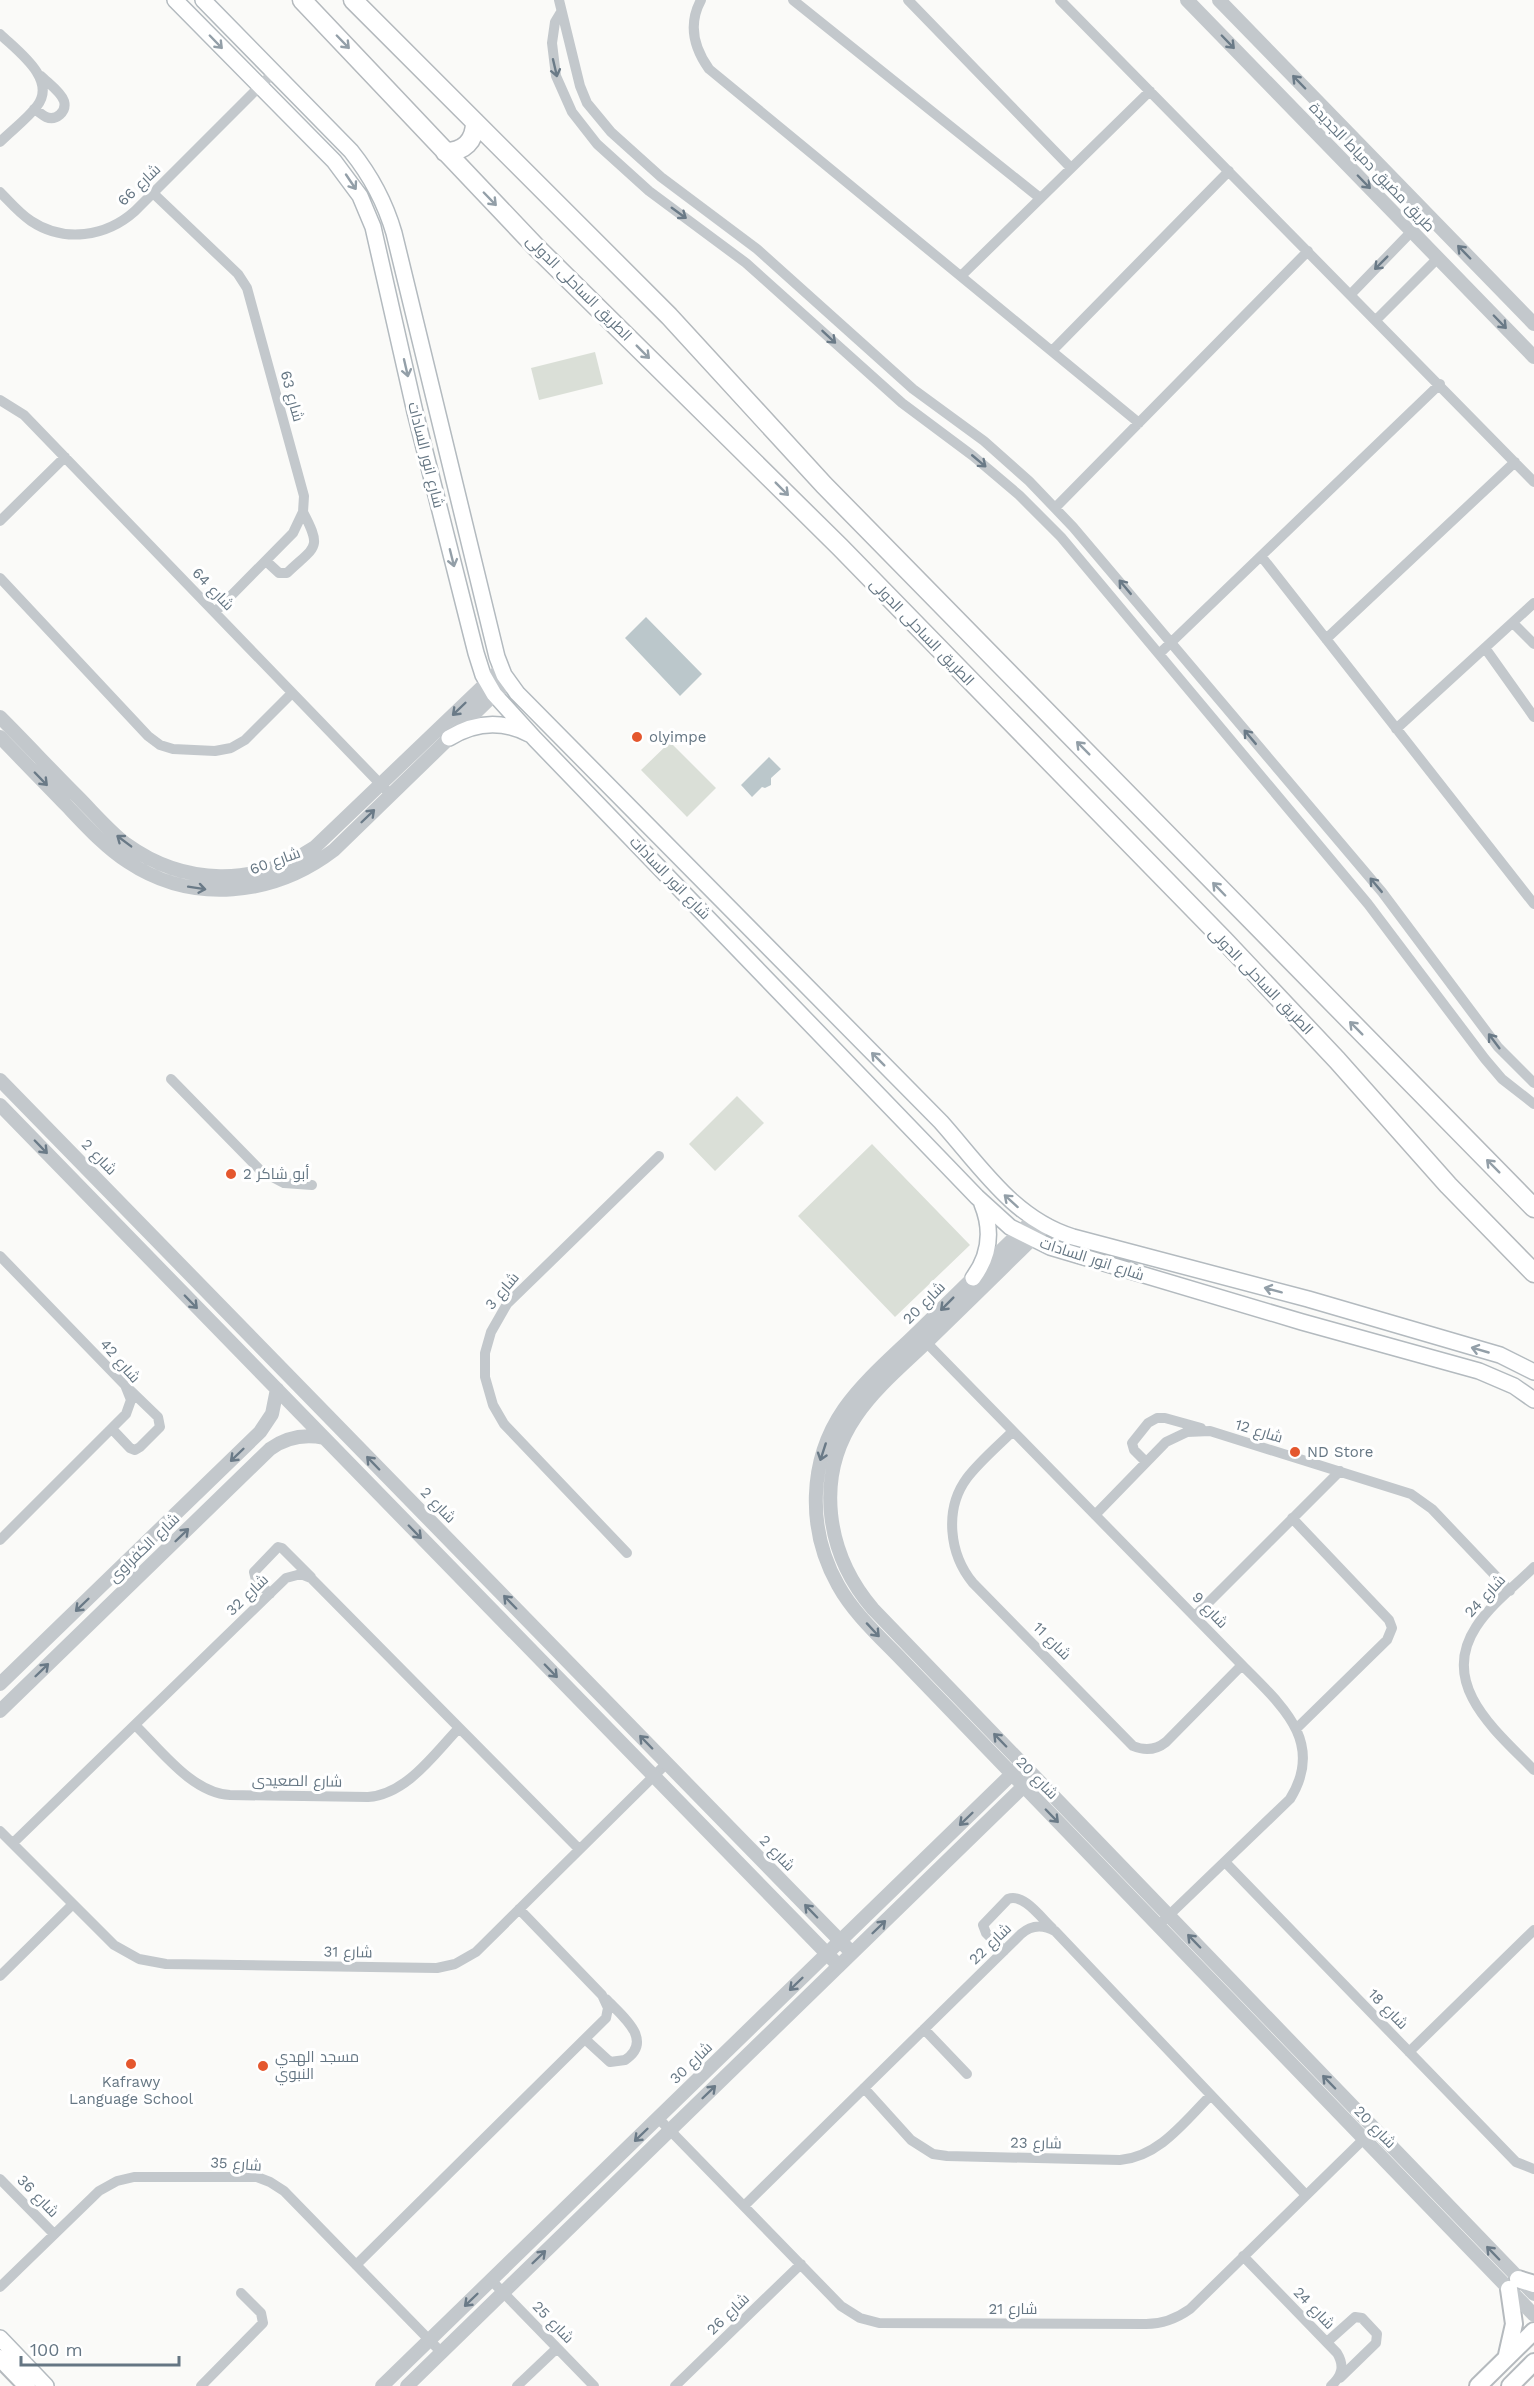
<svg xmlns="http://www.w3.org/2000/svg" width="1534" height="2386" viewBox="0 0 1534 2386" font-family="'Work Sans',Cairo,sans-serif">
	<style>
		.green { fill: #dadfd7 }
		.water { fill: #bbc7cb }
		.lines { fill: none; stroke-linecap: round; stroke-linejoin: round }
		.secondary-casing { stroke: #b3babf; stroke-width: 18 }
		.primary-casing { stroke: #b5babe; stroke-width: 20 }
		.trunk-casing { stroke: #b4b9bd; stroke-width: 21 }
		.minor { stroke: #c3c8cc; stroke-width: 10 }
		.tertiary { stroke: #c3c8cc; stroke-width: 14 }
		.secondary { stroke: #fff; stroke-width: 15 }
		.primary { stroke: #fff; stroke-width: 16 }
		.trunk { stroke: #fff; stroke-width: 18 }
		.oneway { stroke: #939fa8 }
		.oneway2 { stroke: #6a7a87 }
		.poi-dot { fill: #e4572e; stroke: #fff; stroke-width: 2 }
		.labels { text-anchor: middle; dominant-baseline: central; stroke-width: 6; stroke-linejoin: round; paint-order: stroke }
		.street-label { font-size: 15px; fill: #657683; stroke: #fff }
		.poi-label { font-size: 15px; fill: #657683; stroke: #fff; text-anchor: start }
	</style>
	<rect width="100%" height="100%" fill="#fafaf8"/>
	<!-- green -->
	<path class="green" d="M595,352l8,32 -64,16 -8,-32z
		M670,742l46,46 -29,29 -46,-47z
		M737,1096l27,27 -49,48 -26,-27z
		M872,1144l98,101 -75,72 -97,-101z"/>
	<!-- water -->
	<path class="water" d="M646,617l56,57 -22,22 -55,-58z
		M769,757l12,12 -10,9v7l-6,3 -3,-1 -10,10 -11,-12z"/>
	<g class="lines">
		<defs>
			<path id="secondary" d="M175,0l159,161 26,35 13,31 42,185 61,241 7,22 11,19 41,45 442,458 33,30 40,20 252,75 177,49 35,15 20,14
				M203,0l148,151c20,25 34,51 43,82l103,424 7,18 13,18 424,429c40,45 73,97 132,115l235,62 192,56 34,17
				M449,738c26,-16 53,-18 80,-4
				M973,1278c17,-23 20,-47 9,-74
				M0,2338l46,48"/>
			<path id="primary" d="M1518,2279l16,5
				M1507,2355l7,-31 -5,-35
				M0,2358l27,28
				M1478,2386l56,-55
				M1510,2386l24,-24"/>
			<path id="trunk" d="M302,0l235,248 303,299 384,393 113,120 111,125 86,88
				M353,0l316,316 155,169 710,723
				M445,152c19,0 30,-11 30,-30"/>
		</defs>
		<!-- secondary casing -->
		<use href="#secondary" class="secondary-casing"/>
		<!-- primary casing -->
		<use href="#primary" class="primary-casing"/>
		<!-- trunk casing -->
		<use href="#trunk" class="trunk-casing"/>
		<!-- minor -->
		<path class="minor" d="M559,0l21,86 7,17 24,29 50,45 96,72 156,140 71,52 45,40 44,46 309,365 116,155 36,36
			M701,0c-13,24 -7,48 8,69l430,354
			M793,0l247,198
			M908,0l163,168
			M1060,0l474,482
			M561,12l-6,10 -3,21 4,33 16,36 25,32 52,47 97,72 156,140 71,53 46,39 42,42 307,367 117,155 17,20 32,25
			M0,34c16,16 58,45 37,72 -10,13 -25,24 -37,36
			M34,109c4,2 8,6 12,8 10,4 21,-5 18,-16 -3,-9 -16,-18 -23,-25
			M0,192c10,10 19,21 31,29 33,22 75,16 104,-10l139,-139
			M153,193l85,81 9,14 57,208 -1,16 -10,21 -78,79
			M961,276l189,-185
			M1351,294l61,-63
			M1376,320l62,-62
			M1052,351l177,-180
			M0,400l24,15 366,379
			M1055,508l253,-257
			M0,521l65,-64
			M1261,556l273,348
			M266,561l13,12h8c28,-27 36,-23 16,-61
			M0,578l148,158 12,9 13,4 42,2 16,-3 14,-8 47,-47
			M1513,623l21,21
			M1326,639l189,-177
			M1485,648l49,69
			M1159,654l281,-270
			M1396,729l138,-126
			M171,1079l90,92 23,12 28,2
			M0,1256l125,129 6,15 -5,14 -126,126
			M921,1337l321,328c38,39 84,76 48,134l-126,121
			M112,1429l18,19 5,2 5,-3 20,-20 -2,-10 -29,-28
			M1013,1431c-15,15 -33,30 -46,47 -23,31 -18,76 6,105l160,163c12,5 23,4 33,-4l76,-77
			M1146,1462l-12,-12 -2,-7 16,-20 9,-5h8l36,10
			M1095,1515l71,-73 21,-10 23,-1 201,63 21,15 78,82
			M1292,1518l97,102 3,8 -5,12 -90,88
			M627,1553l-123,-129 -11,-19 -8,-28v-24l6,-21 16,-28 152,-148
			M1534,1567c-19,19 -43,37 -58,60 -38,58 21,105 58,143
			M270,1594l-14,-14 -2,-8 24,-25 4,1 29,29
			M1195,1616l145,-145
			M135,1725c26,25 57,68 95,70l138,2c39,-3 66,-43 91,-69
			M0,1831l114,114 25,14 27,5 271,4 18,-4 21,-12 191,-189
			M13,1843l273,-265 15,-4 10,4 268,271
			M1225,1862l291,300 18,7
			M1004,1951l-18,-18 -3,-8 25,-26c16,-6 33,19 44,29
			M0,1976l73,-72
			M924,2029l43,45
			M586,2040l24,22 15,-2c30,-20 -4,-45 -19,-61
			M1409,2052l125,-122
			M864,2088l47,52 22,14 14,2 173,4c39,-3 65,-39 91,-65
			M658,2118l183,188 19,12 19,5 267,1c17,0 30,-5 44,-15l184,-180
			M0,2179l54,55
			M744,2206l277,-272c10,-9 21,-10 34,-3l251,264
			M1243,2256l94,97c8,13 5,23 -6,33
			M356,2265l250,-247 2,-10 -6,-13 -83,-86
			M491,2280l103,106
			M0,2287l99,-96 18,-10 17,-4h123l13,5 14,9 157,161
			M1327,2342l28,-25 7,1 15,16 -1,9 -36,35
			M201,2386l62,-63 -2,-10 -20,-20
			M517,2386l40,-38
			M675,2386l126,-122"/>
		<!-- tertiary -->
		<path class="tertiary" d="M1187,0l347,357
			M1219,0l315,324
			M0,717c26,26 51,53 77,79 16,16 31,34 49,48 58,42 130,43 189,3l186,-178
			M0,737c22,23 45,46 67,69 19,20 38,41 61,56 65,43 146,34 206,-12l174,-169
			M0,1080l852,873
			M0,1105l839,861
			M1034,1219c-38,36 -74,72 -111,108 -26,26 -57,51 -79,82 -36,52 -37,121 -6,176 16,29 42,52 65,76l631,654
			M1045,1226c-36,36 -73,72 -110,108 -26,26 -58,51 -79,82 -42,61 -30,138 17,193l661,685
			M0,1684l260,-252 12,-18 5,-25
			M0,1711l270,-262c17,-12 35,-15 54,-11
			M382,2386l635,-617
			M407,2386l622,-605"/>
		<!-- secondary -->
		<use href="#secondary" class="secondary"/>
		<!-- primary -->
		<use href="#primary" class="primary"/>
		<!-- trunk -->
		<use href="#trunk" class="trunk"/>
	</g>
	<!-- one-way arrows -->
	<defs><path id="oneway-shaft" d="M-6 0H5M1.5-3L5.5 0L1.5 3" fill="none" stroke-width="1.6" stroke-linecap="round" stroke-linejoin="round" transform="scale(1.5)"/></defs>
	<g class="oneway">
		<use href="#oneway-shaft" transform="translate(216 42) rotate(46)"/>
		<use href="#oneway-shaft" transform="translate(343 42) rotate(46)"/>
		<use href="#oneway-shaft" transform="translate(351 182) rotate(56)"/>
		<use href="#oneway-shaft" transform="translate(490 199) rotate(46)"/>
		<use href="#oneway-shaft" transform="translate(643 352) rotate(45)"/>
		<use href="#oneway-shaft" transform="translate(406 368) rotate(77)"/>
		<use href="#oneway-shaft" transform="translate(782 489) rotate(45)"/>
		<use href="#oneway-shaft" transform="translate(452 558) rotate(76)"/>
		<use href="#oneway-shaft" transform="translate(1083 748) rotate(-135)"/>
		<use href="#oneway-shaft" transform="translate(1219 889) rotate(-134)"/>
		<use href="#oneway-shaft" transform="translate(1356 1028) rotate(-135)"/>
		<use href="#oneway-shaft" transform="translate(878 1059) rotate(-135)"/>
		<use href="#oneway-shaft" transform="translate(1493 1166) rotate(-135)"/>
		<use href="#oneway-shaft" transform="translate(1011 1201) rotate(-138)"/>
		<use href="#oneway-shaft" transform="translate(1273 1290) rotate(-165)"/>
		<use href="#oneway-shaft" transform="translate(1480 1350) rotate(-164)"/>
	</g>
	<g class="oneway2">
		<use href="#oneway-shaft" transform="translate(1228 42) rotate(46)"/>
		<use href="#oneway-shaft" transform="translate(555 68) rotate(77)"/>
		<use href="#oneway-shaft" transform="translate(1299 82) rotate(-134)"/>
		<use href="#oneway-shaft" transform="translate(1364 182) rotate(46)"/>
		<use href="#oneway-shaft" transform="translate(679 213) rotate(36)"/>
		<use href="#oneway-shaft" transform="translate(1464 252) rotate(-134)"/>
		<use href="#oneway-shaft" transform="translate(1381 263) rotate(135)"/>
		<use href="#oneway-shaft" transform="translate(1500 322) rotate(46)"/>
		<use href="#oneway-shaft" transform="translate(829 337) rotate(43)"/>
		<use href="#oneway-shaft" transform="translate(979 461) rotate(40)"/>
		<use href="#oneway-shaft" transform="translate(1125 587) rotate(-130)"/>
		<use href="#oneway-shaft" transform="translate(459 709) rotate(136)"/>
		<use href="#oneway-shaft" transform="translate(1250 737) rotate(-130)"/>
		<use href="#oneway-shaft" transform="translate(41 779) rotate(46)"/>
		<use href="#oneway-shaft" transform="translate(368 816) rotate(-44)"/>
		<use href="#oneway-shaft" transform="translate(124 841) rotate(-143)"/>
		<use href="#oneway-shaft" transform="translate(1376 885) rotate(-130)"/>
		<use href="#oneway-shaft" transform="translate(197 888) rotate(9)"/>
		<use href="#oneway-shaft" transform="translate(1494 1041) rotate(-127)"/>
		<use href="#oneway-shaft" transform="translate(41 1147) rotate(46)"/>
		<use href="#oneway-shaft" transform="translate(191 1302) rotate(46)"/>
		<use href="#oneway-shaft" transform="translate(947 1304) rotate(135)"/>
		<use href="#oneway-shaft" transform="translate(823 1452) rotate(108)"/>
		<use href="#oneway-shaft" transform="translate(237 1455) rotate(136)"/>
		<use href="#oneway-shaft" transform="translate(373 1463) rotate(-134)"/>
		<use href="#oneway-shaft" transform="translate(415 1532) rotate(46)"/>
		<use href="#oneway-shaft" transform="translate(182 1535) rotate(-44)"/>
		<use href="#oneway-shaft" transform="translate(510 1602) rotate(-134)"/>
		<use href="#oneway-shaft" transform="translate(82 1605) rotate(136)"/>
		<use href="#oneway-shaft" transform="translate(873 1630) rotate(47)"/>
		<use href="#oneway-shaft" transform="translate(42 1670) rotate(-44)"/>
		<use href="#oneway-shaft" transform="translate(551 1671) rotate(46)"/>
		<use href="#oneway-shaft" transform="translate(1000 1740) rotate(-134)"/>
		<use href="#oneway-shaft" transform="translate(646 1742) rotate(-134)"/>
		<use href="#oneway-shaft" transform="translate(1052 1816) rotate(46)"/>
		<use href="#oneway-shaft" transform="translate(966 1819) rotate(136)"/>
		<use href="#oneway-shaft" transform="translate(811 1911) rotate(-134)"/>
		<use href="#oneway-shaft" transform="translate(879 1927) rotate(-44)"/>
		<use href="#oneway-shaft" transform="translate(1194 1941) rotate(-134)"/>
		<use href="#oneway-shaft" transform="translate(796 1984) rotate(136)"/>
		<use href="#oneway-shaft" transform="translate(1329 2082) rotate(-134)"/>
		<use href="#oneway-shaft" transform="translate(709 2092) rotate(-44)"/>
		<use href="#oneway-shaft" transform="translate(641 2135) rotate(136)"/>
		<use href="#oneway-shaft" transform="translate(1493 2253) rotate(-134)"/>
		<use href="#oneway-shaft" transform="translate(539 2257) rotate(-44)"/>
		<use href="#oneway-shaft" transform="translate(471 2300) rotate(136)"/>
	</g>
	<!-- markers -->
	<g class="poi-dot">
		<circle cx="637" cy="737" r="6"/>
		<circle cx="231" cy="1174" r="6"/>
		<circle cx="1295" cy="1452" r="6"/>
		<circle cx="131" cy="2064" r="6"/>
		<circle cx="263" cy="2066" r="6"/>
	</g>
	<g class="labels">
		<!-- street labels -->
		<g class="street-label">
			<text transform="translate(1372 167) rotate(46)">طريق مضيق دمياط الجديدة</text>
			<text transform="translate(139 185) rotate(-44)">شارع 66</text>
			<text transform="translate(579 288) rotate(45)">الطريق الساحلى الدولى</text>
			<text transform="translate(292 396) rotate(75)">شارع 63</text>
			<text transform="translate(426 455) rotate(76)">شارع انور السادات</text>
			<text transform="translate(213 589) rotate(46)">شارع 64</text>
			<text transform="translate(922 632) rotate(46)">الطريق الساحلى الدولى</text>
			<text transform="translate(275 861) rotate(-20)">شارع 60</text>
			<text transform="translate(670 878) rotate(46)">شارع انور السادات</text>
			<text transform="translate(1261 981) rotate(46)">الطريق الساحلى الدولى</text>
			<text transform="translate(99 1157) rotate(46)">شارع 2</text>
			<text transform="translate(1092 1259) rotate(18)">شارع انور السادات</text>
			<text transform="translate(502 1291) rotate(-50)">شارع 3</text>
			<text transform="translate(924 1303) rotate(-45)">شارع 20</text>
			<text transform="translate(120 1361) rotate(49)">شارع 42</text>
			<text transform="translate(1259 1431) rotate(17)">شارع 12</text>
			<text transform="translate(438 1505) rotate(46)">شارع 2</text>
			<text transform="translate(144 1548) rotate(-44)">شارع الكفراوى</text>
			<text transform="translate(247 1595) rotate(-44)">شارع 32</text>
			<text transform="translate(1485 1596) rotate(-47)">شارع 24</text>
			<text transform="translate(1210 1610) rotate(46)">شارع 9</text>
			<text transform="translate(1052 1641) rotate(45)">شارع 11</text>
			<text transform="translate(1037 1778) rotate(46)">شارع 20</text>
			<text transform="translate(297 1781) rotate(1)">شارع الصعيدى</text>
			<text transform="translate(777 1853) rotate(46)">شارع 2</text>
			<text transform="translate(990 1944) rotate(-44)">شارع 22</text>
			<text transform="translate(348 1952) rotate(1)">شارع 31</text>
			<text transform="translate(1388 2009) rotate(46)">شارع 18</text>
			<text transform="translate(691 2063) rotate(-44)">شارع 30</text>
			<text transform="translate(1375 2127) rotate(46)">شارع 20</text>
			<text transform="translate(1036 2143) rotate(1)">شارع 23</text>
			<text transform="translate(236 2164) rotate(4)">شارع 35</text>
			<text transform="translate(38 2196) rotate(46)">شارع 36</text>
			<text transform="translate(1314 2308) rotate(46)">شارع 24</text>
			<text x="1013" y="2309">شارع 21</text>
			<text transform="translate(728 2314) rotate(-44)">شارع 26</text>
			<text transform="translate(553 2322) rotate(46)">شارع 25</text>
		</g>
		<!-- poi labels -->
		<g class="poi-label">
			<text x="649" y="737">olyimpe</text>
			<text x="243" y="1174">أبو شاكر 2</text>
			<text x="1307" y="1452">ND Store</text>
			<text x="275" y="2057">مسجد الهدي<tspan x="275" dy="17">النبوي</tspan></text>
			<text x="131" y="2082" text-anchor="middle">Kafrawy<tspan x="131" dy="17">Language School</tspan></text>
		</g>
	</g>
	<!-- scale -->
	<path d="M21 2356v9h158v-9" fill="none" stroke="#657683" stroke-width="3"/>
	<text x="30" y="2356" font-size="18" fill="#657683" stroke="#ffffff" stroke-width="4.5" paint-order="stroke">100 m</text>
</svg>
